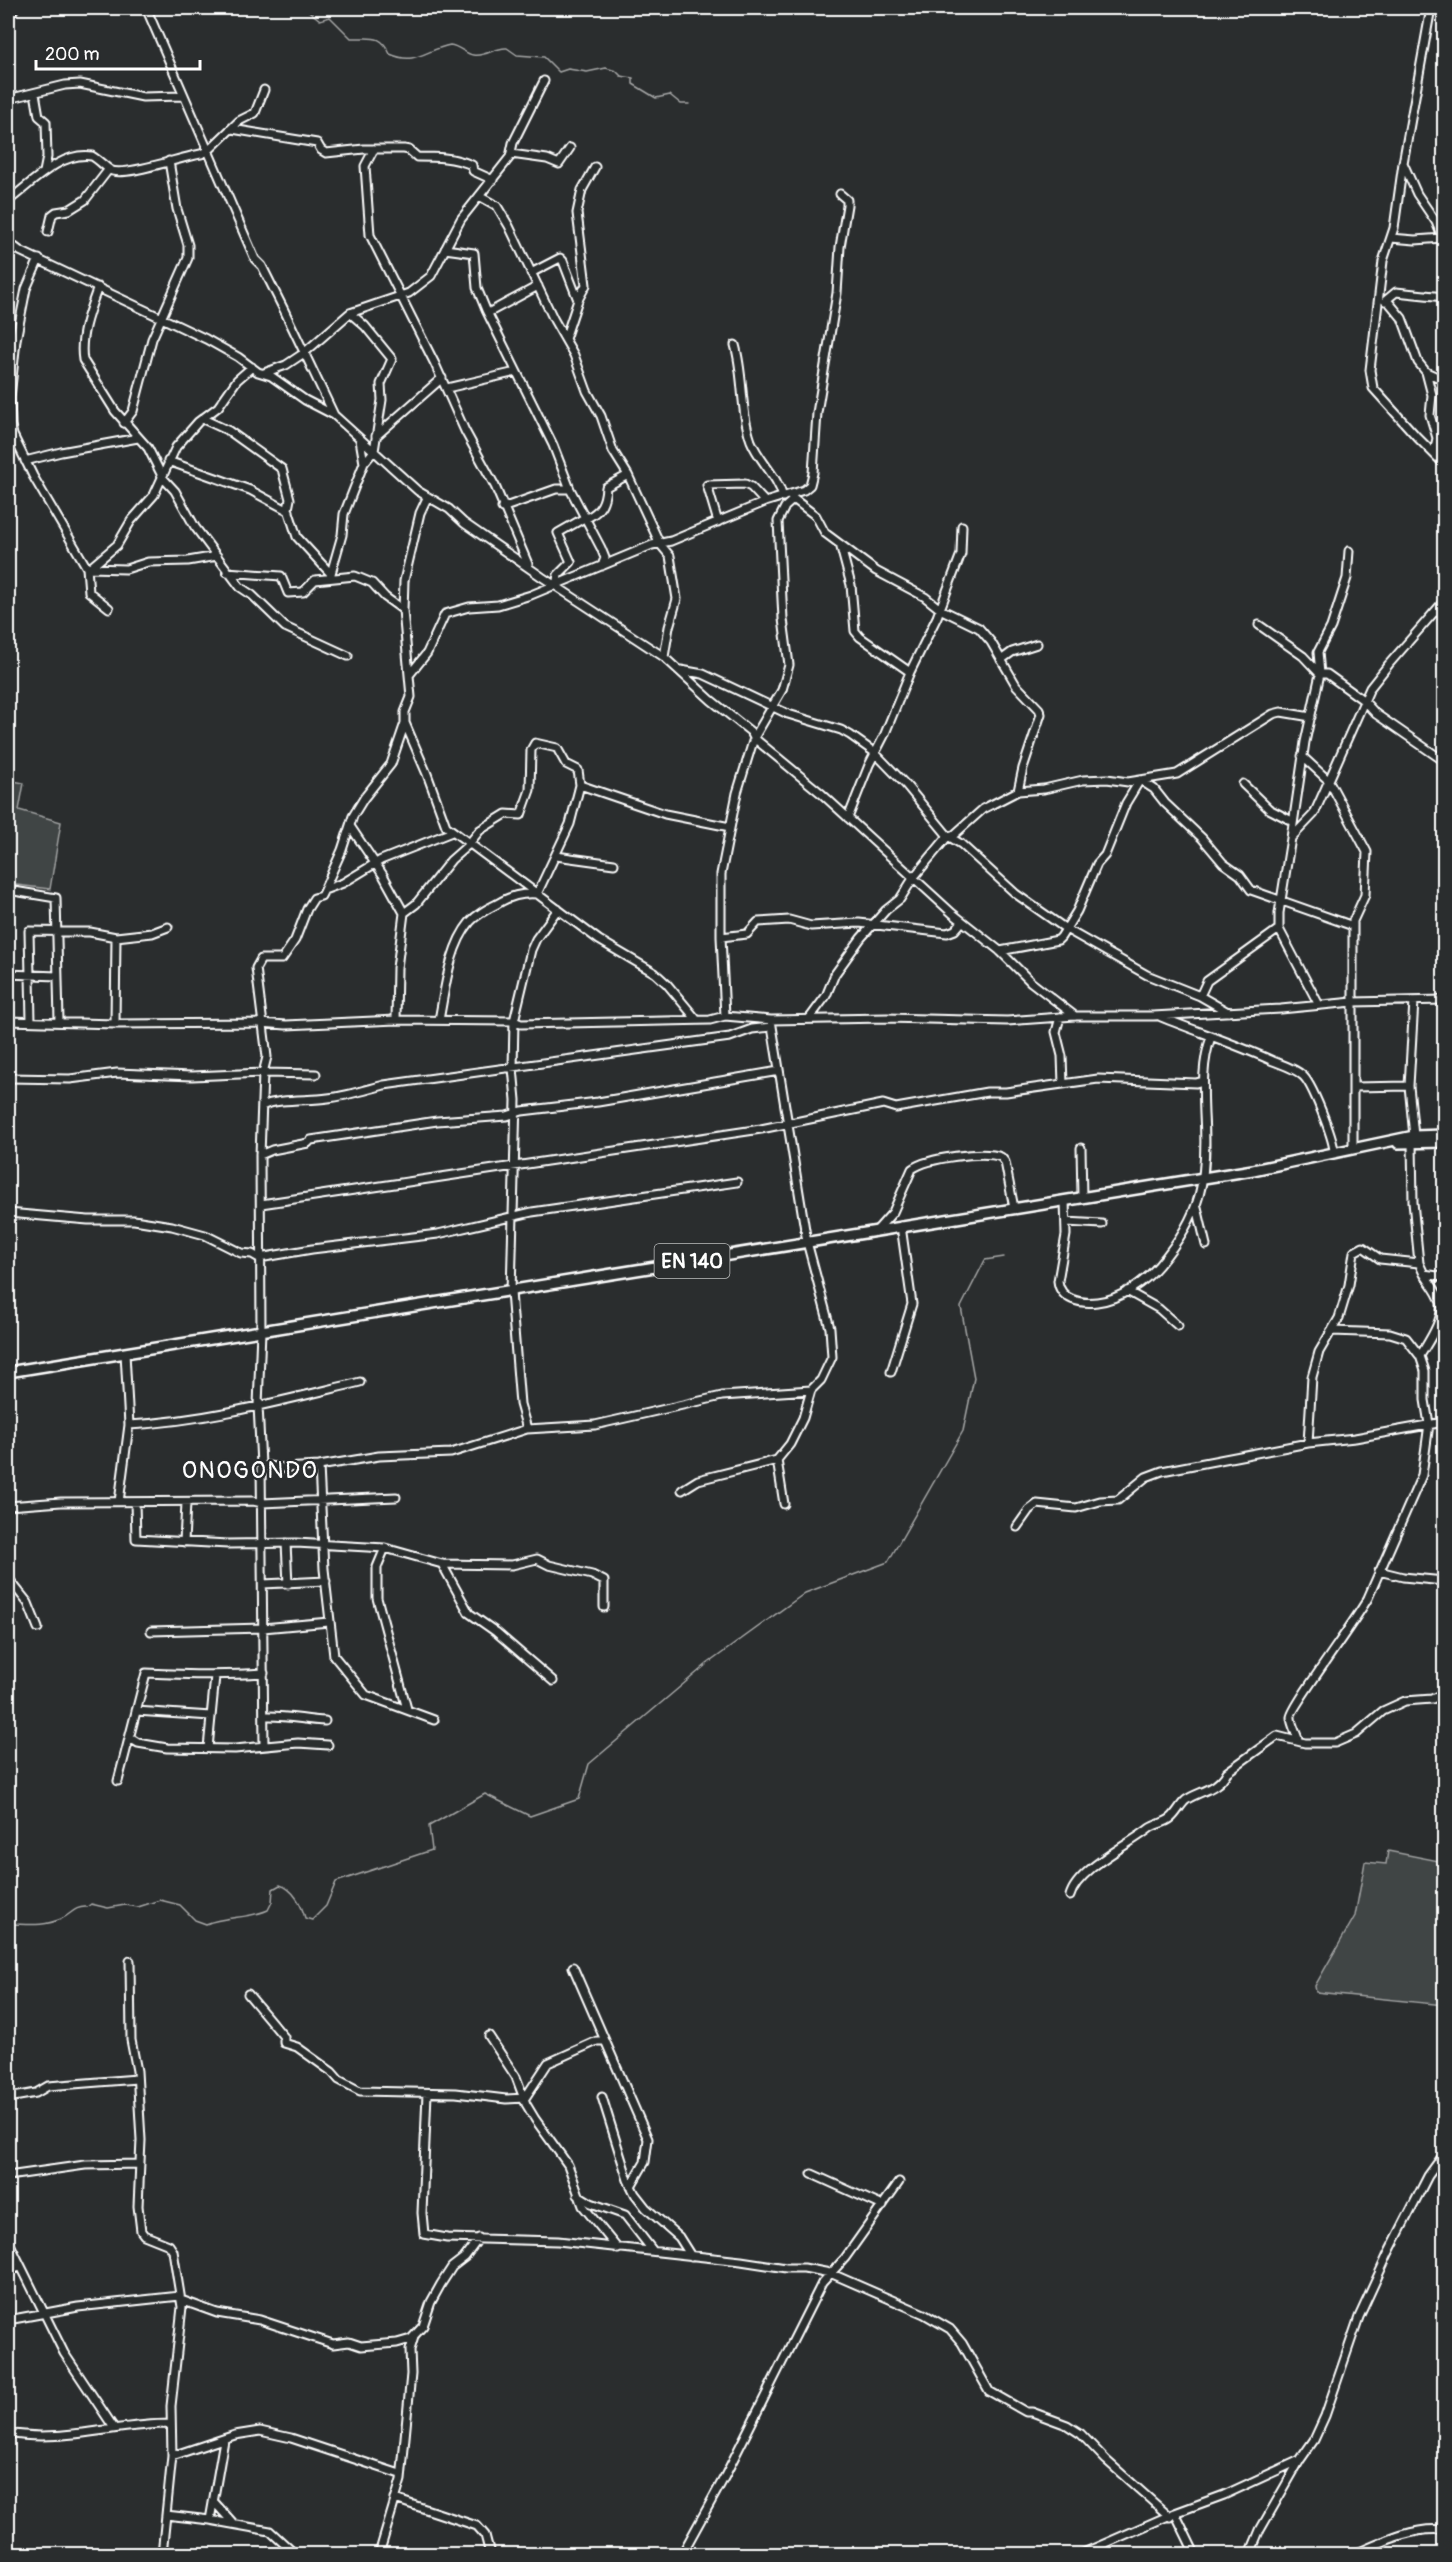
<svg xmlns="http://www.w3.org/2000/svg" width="1452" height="2562" viewBox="0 0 1452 2562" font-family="Pangolin,sans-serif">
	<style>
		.green { fill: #414445; stroke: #a0a2a2; stroke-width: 1.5 }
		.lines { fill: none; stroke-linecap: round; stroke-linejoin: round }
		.stream { stroke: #a6a7a7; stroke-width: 1.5 }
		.minor-casing { stroke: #fff; stroke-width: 11 }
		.major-casing { stroke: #fff; stroke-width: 14 }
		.minor { stroke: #2a2d2e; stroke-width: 7 }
		.major { stroke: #2a2d2e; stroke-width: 9 }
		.labels { text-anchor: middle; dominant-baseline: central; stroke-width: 4.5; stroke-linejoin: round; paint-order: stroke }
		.shield { fill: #2a2d2e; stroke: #bfc0c0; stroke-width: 1.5 }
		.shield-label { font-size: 20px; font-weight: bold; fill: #fff }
		.quarter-label { font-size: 24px; letter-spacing: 1.5px; fill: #fff; stroke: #2a2d2e }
	</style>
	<rect width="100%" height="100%" fill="#2a2d2e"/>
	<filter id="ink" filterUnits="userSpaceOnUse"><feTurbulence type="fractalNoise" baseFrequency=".0167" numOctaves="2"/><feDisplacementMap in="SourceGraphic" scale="12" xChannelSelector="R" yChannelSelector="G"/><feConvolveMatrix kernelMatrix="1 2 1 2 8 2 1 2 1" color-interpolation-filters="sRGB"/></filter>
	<g filter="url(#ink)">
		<!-- green -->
		<path class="green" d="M8,780l16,3 -5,27 42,12 -11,67 -42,-5z
			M1388,1851l56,11v143l-128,-13 -1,-6 40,-70 10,-54 21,2z"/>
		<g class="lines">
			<!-- stream -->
			<path class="stream" d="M305,8l15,12 10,-3 21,21c20,1 30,-5 39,16 26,12 37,-5 60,-9 9,1 16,9 23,10 13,2 22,-8 34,-7l10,7 27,2 15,15 9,-3 19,3 19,-4 10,3 5,5 12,2v6l23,14 14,-3 11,9h8
				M8,1924c19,0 35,3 53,-5 10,-4 13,-13 26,-12l4,-3 17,4 17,-3 13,2 22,-7 20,5 15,15 11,4c18,-8 42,-5 62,-14l4,-8 1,-13 7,-4c14,4 22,21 25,33l7,2 14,-14 10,-24 96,-32 -3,-24 56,-32 45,22 49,-17 10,-35 118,-100 98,-71 83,-31 75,-131 11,-53 -13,-71 24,-47 19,-3"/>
			<defs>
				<path id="minor" d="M1431,8l-28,155 14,31 19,28 8,20
					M147,10l108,249 7,7 22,44 50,105
					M8,16l7,-8
					M35,93l4,23 7,6 1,35 -3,15
					M8,99l57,-14 15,-1 63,13 40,-1
					M232,129l85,14 4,7 5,3 38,-4h40l5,1 8,7c19,0 36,0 55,8l1,6 20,9
					M374,149l-9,17 5,69 65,129 30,67 30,55 33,78
					M511,154l36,5 12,5 11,-16
					M1403,163l-9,65 -11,33 -13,109 3,18 44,49 27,27
					M479,196l18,10 12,20 45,94 20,35 13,36 14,25 12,35 15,24 32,69 10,12 7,43 -8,28 -5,30
					M8,201c23,-17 52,-50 84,-45 7,4 12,10 18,14 13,8 74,-14 91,-16l8,-4 30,-29 16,-8 9,-23
					M48,232l4,-17 4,-3 13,-2 16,-10 24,-31
					M1391,238l24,2 28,-2
					M8,242l12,9 186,88 32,18 20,15 13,4 34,24 29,15 84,76 31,18 15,14 78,54 122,80 47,43 40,32 3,6 68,56 130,119 48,38 31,31 44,34
					M445,249l29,4 3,35 9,22 67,135 17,44 31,59 4,10 -3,8
					M39,259l-13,30 -10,51 -6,58 1,27 2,10 20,41 54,92 2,24 20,16
					M531,273l29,-15 3,3 15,39
					M98,287c-8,22 -19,49 -15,73l32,51 33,37 15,30 12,13 20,36 45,60 12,8 33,32 63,29
					M1387,300l15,18 16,44 8,10 18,8
					M1385,301l11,-9 48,5
					M488,313l50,-27
					M565,339l13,-39 8,-15 -9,-72 5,-23 13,-23
					M735,345c9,31 5,65 16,96 8,20 26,34 32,56
					M1426,372l6,23 -2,20 7,23 -3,15
					M264,373l22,-8 18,-12 46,-40 59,-20 22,-17 30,-57 49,-62 3,-14 31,-62
					M447,388l69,-16
					M203,419l26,12 53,38 8,30 -2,10 9,28 33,36
					M124,423l9,-12 19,-72 36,-81v-13l-11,-36 -8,-48
					M376,436l66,-58
					M360,440l4,23
					M25,461l36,-9 77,-14
					M168,461l82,29 39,21
					M791,497l25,19 9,17 51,38 49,26 15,12 39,19 12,14 25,43 23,24 2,5 -18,54 -5,23
					M427,498l-7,15 -16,68 -1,29 8,87 -6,15v11l22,51 19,52 153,114 56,33 12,11 30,36
					M502,508l54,-19h14
					M587,518c14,-7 18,-16 19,-31l22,-12
					M718,522l-11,-37 38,-1 6,3 14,15
					M840,544l11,41 4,46 5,6 50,35
					M90,568l27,-23 14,-24 23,-26 22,-48 22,-25 20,-15 19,-27 15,-13
					M90,568l36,1 22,-7 40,-1 29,-5
					M227,572l54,4 7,17 15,-1 12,-12 40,-4 17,7 13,14 18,13
					M330,577l12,-42 2,-21 20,-51 10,-12 8,-51 -1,-16 11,-25 -27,-33 -15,-13
					M556,586l2,-11 13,-13 -13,-29 28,-16
					M1259,625l44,31 17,18h7l36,26 13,14 68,47
					M1001,660l11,-8 25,-8
					M681,670l22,4 85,40 53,16 9,5 24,17 32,33 42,51 13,8 55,50 50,35 81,46 53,21 28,16
					M410,674l17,-21 18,-39 24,-7 29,-2 33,-10 121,-50 19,-4 94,-39 39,-12 6,-5 3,-12 4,-60 20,-120 3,-46 7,-42v-5l-7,-6
					M1302,756l27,25 38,71 -2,43 -12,26v226
					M1140,780l14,9 11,14 37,35 21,25 17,12 11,15 102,36
					M1243,784l26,25 23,12
					M848,818l21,-53 15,-29 26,-64 27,-55 24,-63 1,-28
					M350,826l33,49 21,38
					M1291,838l14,-96 15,-68 -2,-22 13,-25 16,-49 2,-27
					M556,856l58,8
					M8,890l48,8 3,123
					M324,890l19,-7 38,-23 71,-28
					M721,937l26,-3 11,-12 31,-2 22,6 48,-3 88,10 8,-3 7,-8
					M1000,951l58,-11 3,-3 16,-26 20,-47 8,-9 21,-52 14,-23
					M8,974l49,2
					M1200,996l7,-15 72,-52
					M1319,1005l-40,-76v-16l12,-75 23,-24 56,-126 19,-24 55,-63
					M725,1016l-4,-79v-63l16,-81 17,-55 28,-48 7,-25 -6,-46 -5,-98 7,-14 9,-8
					M1060,1017l-4,15 6,24 1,28
					M1161,1017c37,15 75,27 112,44 10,4 21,7 29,14 10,7 31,63 32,76
					M809,1019l17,-23 9,-22 26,-36 25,-28 14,-11 14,-22 34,-41 7,-2 28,-25 35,-18 26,-2 39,-9 24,-1 21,3 49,-8 96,-60 8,-2 30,5
					M396,1020l1,-52 7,-55 12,-9 35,-44 17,-15 12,-15 26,-16 15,1 9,-25 1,-40 4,-7 22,5 9,16 12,6 2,15
					M439,1020c6,-30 10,-73 31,-98 7,-8 17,-13 27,-18 13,-8 24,-11 40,-10l33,-70 10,-39 85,29 65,13
					M8,1021l107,3 146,-1 25,2 110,-5 118,1 7,3 189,-4 15,-4 46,4 116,-2 120,3 68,-5h78l128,-7 72,-7 91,-2
					M31,1021l-2,-90 61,1 26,5 36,-4 16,-6
					M115,1024l1,-87
					M8,1078l62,1 47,-6 75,3 71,-3 53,1
					M1354,1087l55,-1
					M262,1106c17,-8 47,-5 66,-8 19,-2 37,-8 56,-13l346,-48 22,-8 19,-2
					M1414,1136l-5,-50 5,-85
					M1412,1143l1,59 6,61 5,11 20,3
					M1081,1148l1,49
					M260,1155l12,-5 36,-7 3,-3 126,-19 70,-5 15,-5 76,-9 181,-31
					M1065,1200l1,35 -8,46c2,19 23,23 39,21 22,-2 48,-20 62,-37 43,-51 49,-85 45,-151 -1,-26 -2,-52 7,-77
					M261,1204l500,-75 122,-25 13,4 91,-16h19l92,-13 98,4 7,-2
					M1197,1207l9,38
					M8,1213l80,7h46l38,6 33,9 36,18 11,1 7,4 53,-9 126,-15 94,-22 205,-30
					M1066,1222l36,2
					M877,1230l16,-18 19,-43c15,-11 72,-19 89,-12l4,5 9,46
					M1127,1291l32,18 19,17
					M1420,1356c8,-14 24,-36 21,-53 -2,-10 -12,-21 -17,-29
					M891,1372l21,-68 -11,-78
					M129,1425c78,-4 155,-25 231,-43
					M527,1429l-7,-25 -9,-112 5,-192 -3,-32 1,-47 17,-71 5,-11 22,-30
					M1308,1443l4,-66 7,-25 20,-34 10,-33 5,-33 9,-5 17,12 39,4
					M777,1460l7,44
					M261,1465l22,3 36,-2 60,-10 72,-3 76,-24 68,-4 127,-29 89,-6
					M319,1466l5,103 10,87 32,39 68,25
					M682,1490l16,-10 79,-20 13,-16 13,-26 8,-28 10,-10 11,-23 -2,-29 -23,-86 -36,-222
					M119,1502l10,-77 -4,-72
					M135,1502l1,37 92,5 68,-1 89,5 57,16 70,1 25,-6 12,6 43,10 12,6v26
					M8,1506l53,-4 192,-1 9,2 134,-6
					M1017,1527l12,-17 8,-6 39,4 24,-7 18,-1 28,-23 16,-6 146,-28 47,-5 89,-16
					M184,1542l2,-39
					M286,1543l2,41
					M385,1548l-8,19v31l30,111
					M442,1564l27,49 27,19 57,49
					M1379,1571l24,6 41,4
					M8,1578l20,25 10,25
					M263,1584l63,-3
					M151,1631l112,-3 66,-6
					M136,1711l75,5
					M265,1716c22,-1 39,4 60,5
					M130,1738l8,5 29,5 68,1 63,-6 30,2
					M1298,1739c-2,-7 -7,-15 -7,-22 -1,-8 68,-101 77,-119l54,-123 7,-51 -4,-24v-29l-5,-15 -14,-18 -16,-5 -58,-2
					M264,1746l-3,-281 -3,-60 3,-74 -1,-176 3,-82 4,-16 -11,-89 5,-9h21l13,-19 12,-31 7,-11 7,-2 3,-6 18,-40 11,-34 11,-18 27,-34 14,-41
					M208,1748l7,-72
					M118,1781l28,-108c40,2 78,3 118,0
					M1070,1896c7,-27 59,-51 80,-68 6,-4 15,-5 21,-10 6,-5 9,-13 15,-18 13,-9 32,-10 41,-28l50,-36 28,7h30l21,-9 27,-23 22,-10 27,-2 8,-4 4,2
					M130,1961l1,79 6,31 4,69 -3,66 3,25 3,4 25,10 4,6 9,56 -11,99 1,50 -10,98
					M573,1967l75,172 -3,23 -14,24
					M248,1994l36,43v6l13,4 35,25 7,8 21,11 96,2 50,6 19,-1 23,-35 49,-22h8
					M489,2036l27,41 10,27 9,15 33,46 15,41 35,43
					M427,2093l-5,120 2,21 23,4 111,3 183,20 45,7h18l26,5 94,41 26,15 12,14 27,48 37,21h6l35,13 14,9 25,26 64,57
					M602,2097l26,83 7,14 11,14 33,29 12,19
					M8,2098l28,-5 12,-7 89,-7
					M812,2174l71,32
					M8,2176l77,-11 55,-1
					M578,2195l13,8 34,12 28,36
					M8,2240l56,113 50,75
					M8,2271l12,-4
					M181,2300l36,13 43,7 73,24 16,-2 12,4 36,-3 14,-4 12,-13 8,-24 10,-18 11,-17 13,-10 14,-19
					M8,2320l70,-13 102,-11
					M8,2356l1,-36
					M8,2433c53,10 108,-9 162,-9
					M172,2456l63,-21 25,-4 31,7 109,36
					M395,2499l82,27 8,9 5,19
					M8,2501l1,53
					M215,2503l18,20
					M1175,2513l20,41
					M166,2515l44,5 60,11 25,23
					M210,2520l14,-80
					M379,2554l22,-74 10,-106 -1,-24 4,-13
					M682,2554l43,-78 97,-193 23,-25 54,-76
					M1081,2554l94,-41 49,-18 76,-35 14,-20 11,-24 34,-99 29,-63 40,-78 16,-22
					M1250,2554l10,-24 40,-70
					M1355,2554c27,-12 60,-28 89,-24"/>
				<path id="major" d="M1398,1143l46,-1
					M8,1372l1245,-202 161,-34 30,-1"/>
			</defs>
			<!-- minor casing -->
			<use href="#minor" class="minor-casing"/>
			<!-- major casing -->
			<use href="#major" class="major-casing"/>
			<!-- minor -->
			<use href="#minor" class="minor"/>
			<!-- major -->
			<use href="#major" class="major"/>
		</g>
	</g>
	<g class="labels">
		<!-- shield labels -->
		<rect class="shield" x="654.5" y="1244" width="75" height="34" rx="4.5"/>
		<g class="shield-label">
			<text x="692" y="1261">EN 140</text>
		</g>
		<!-- quarter labels -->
		<g class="quarter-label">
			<text x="250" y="1470">ONOGONDO</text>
		</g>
	</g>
	<!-- margin -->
	<rect width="1452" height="2562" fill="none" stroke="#2a2d2e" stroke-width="30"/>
	<rect x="15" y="15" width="1422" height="2532" fill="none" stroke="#fff" stroke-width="2" filter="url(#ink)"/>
	<!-- scale -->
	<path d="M36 60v9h164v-9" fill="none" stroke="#ffffff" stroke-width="3"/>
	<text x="45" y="60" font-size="18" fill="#ffffff" stroke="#2a2d2e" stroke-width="4.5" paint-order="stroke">200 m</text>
</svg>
